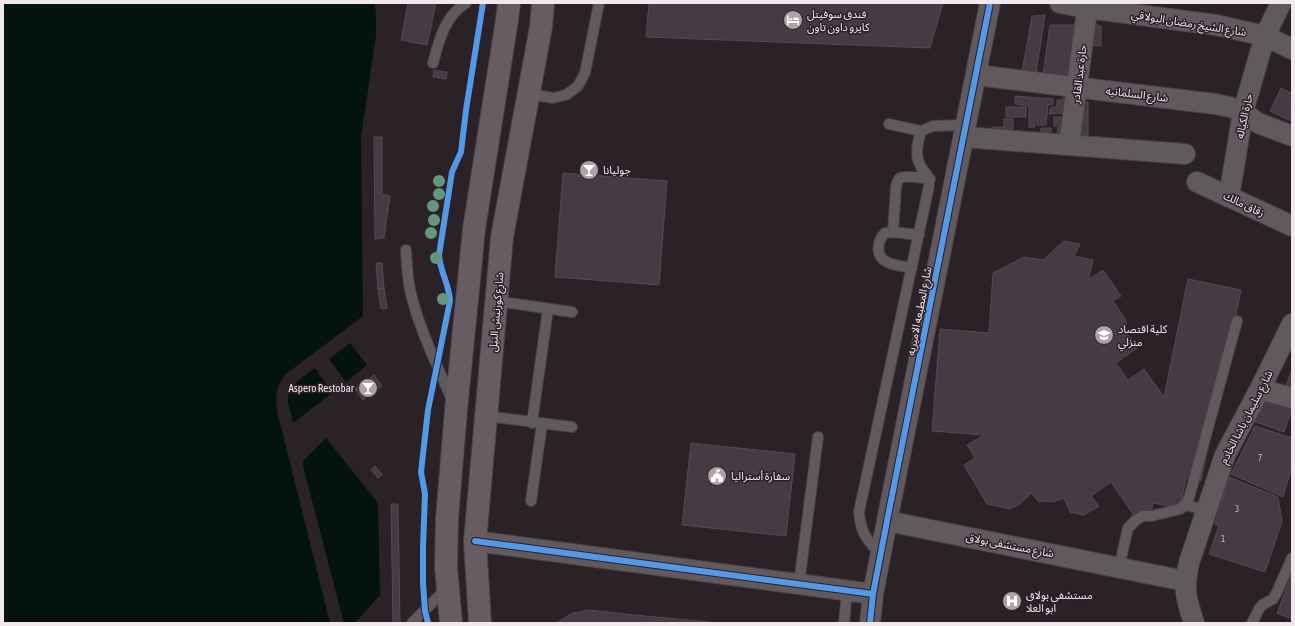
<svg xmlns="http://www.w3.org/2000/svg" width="1295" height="626" viewBox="0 0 1295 626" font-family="'Asap Condensed','Noto Sans Arabic',sans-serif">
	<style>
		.water { fill: #04140c }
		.building { fill: #483a43; stroke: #524b50 }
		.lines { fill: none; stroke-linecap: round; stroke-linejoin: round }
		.service-casing { stroke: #474044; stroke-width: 12 }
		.minor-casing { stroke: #474044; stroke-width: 22 }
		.trunk-casing { stroke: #474044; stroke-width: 24 }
		.service { stroke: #60595d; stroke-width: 10 }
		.minor { stroke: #60595d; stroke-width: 20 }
		.trunk { stroke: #665c62; stroke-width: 22 }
		.cycleway-casing { stroke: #2d1f28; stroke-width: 8 }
		.cycleway { stroke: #5399e6; stroke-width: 6 }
		.tree { fill: #62977d }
		.labels { text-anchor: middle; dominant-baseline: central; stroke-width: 3; stroke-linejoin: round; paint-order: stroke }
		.number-label { font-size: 9px; fill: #c7bcc3 }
		.poi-label { font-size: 11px; fill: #f1e8ee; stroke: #2d1f28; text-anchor: start }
		.street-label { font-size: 11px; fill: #f1e8ee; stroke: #2d1f28 }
	</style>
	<rect width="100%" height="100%" fill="#2a2227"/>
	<!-- water -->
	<path class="water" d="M3,3h372l1,14v19l-15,101 2,179 -77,58c-11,13 -11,25 -8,41l52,208h-327z
		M350,343l17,22 -21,17 -17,-23z
		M315,368l17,25 -39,30c-1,-7 -4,-15 -5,-22 -1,-15 16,-25 27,-33z
		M326,438l52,65 2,92 -25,28h-11l-42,-161z"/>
	<!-- building -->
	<path class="building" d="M408,3h28l-9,42 -26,-5z
		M649,3h294l-13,45 -284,-11z
		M1045,15l-9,58 -14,-1 10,-56z
		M1089,22l12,4v20l-15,-1z
		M1050,25h33l-8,55 -32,-4z
		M434,70l13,2 -1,7 -13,-2z
		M1281,88l10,5 -2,4 3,2 -1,22 -21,-10z
		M1015,96l38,3v5l-5,1 -2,20h-9l1,-4 -3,1v5h-6v-21l-14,-2z
		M1063,98h3l1,9 -5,2v4l-13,1 2,-7h6v-7h6z
		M1077,101l11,1v40l-16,-1z
		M1006,107h20v10h-20z
		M1054,117l15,1 -12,22 1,-14h-4z
		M1004,119h9v10l-20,1v-3h11z
		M1041,128h10v12h-10z
		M374,137h8v57l8,2 -6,42 -9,1z
		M563,173l104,8 -8,104 -104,-8z
		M1064,241l16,3 -6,12 19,4 -5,20 15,-10 18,26 -8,5 14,21 -4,6 14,20 -21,15 12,17 16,-11 20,28 24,-118 53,11 -40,191 -15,-3 -6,30 -27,-5 -2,10 -16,4 -24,-35 -20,14 8,10 -15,9 -14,-3 -6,-14 -11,4 -7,-1 -7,1 -8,-9 -11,11 -10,5 -23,-5 -23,-39 11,-7 -8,-13 17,-10 -52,-4 8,-102 49,4 4,-60 31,-16 19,3z
		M376,263h6l2,25 -6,1z
		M384,288l3,20 -6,1 -3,-20z
		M1292,370v24l-8,-3z
		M374,375l8,11 -19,14 -8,-11z
		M1258,397l34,12 -8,23 -34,-12z
		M1255,426l37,12v29l-9,30 -52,-23z
		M691,443l104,11 -9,82 -104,-11z
		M375,466l7,9 -4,3 -7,-8z
		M1229,477l49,20 4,24 -17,51 -56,-18 10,-28 -4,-2z
		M391,504h7l2,119h-7z
		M1292,574v45l-15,-6z
		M589,610l45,5 86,8h-163l4,-3 12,-7z"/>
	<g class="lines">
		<defs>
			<path id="service" d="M433,63c6,-23 12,-47 33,-60
				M529,94l24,4 13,-3 12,-9 7,-13 14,-70
				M889,124l32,7
				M893,232l3,-45c1,-3 1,-7 4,-9 6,-3 23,0 30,1
				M406,250c1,19 2,37 8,55 9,33 25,64 38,95
				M912,268c-8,-2 -18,-2 -25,-6 -12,-6 -10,-21 -2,-29l8,-1 26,3
				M496,301l76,11
				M486,416l86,11
				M532,423l16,-114
				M531,501l11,-77
				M1185,505l21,5
				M880,554c-14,-16 -19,-20 -21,-42l70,-326c1,-13 -6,-13 -10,-23 -4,-11 -1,-21 2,-32l12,-5 33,-1
				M1119,567l9,-39 8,-8 7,-4h9l28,-7 5,-4 4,-7 48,-177
				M799,584l19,-147
				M412,623l35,-35
				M844,623l3,-32
				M1252,623l7,-14 3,-4 11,-6 4,-7 15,-34"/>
			<path id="minor" d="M1060,3l27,5 129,17 49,11 27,13
				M976,75l239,29 15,3 13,5 15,11 34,13
				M964,137l221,17
				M1069,145l19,-142
				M1197,182l95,44
				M1229,197l14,-85 22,-76 16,-33
				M1260,389l32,9
				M887,521l298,60
				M475,541l398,53
				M870,623l3,-29 14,-73 103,-518
				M1194,623c-8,-25 -11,-33 -5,-60l36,-108 35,-66 32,-65"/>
			<path id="trunk" d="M451,623l-5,-56 1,-48 9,-109 18,-181 33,-209 2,-17
				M480,623l-5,-82 27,-304 39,-210 2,-24"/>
		</defs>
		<!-- service casing -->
		<use href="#service" class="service-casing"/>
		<!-- minor casing -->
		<use href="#minor" class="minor-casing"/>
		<!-- trunk casing -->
		<use href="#trunk" class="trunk-casing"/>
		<!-- service -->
		<use href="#service" class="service"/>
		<!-- minor -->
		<use href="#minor" class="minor"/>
		<!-- trunk -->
		<use href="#trunk" class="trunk"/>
		<defs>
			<path id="cycleway" d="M475,541l398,53
				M428,623l-3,-12 -2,-28v-35l2,-54 -4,-22 7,-62 22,-109c-1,-18 -10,-29 -11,-46l13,-83 9,-20 5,-42 17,-107
				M870,623l3,-29 14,-73 103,-518"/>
		</defs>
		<!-- cycleway casing -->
		<use href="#cycleway" class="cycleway-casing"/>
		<!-- cycleway -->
		<use href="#cycleway" class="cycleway"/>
	</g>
	<!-- trees -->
	<g class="tree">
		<circle cx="439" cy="181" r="6"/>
		<circle cx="439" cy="194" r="6"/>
		<circle cx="433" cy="206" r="6"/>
		<circle cx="434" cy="220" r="6"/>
		<circle cx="431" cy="233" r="6"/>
		<circle cx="436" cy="258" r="6"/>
		<circle cx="443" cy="299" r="6"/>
	</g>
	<!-- icons -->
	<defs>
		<symbol id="hotel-disc" viewBox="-11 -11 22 22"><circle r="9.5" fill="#aba3a8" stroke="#2d1f28"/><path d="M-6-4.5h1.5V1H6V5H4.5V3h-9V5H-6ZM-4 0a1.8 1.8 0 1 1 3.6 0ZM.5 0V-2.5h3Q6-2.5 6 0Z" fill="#fff"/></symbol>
		<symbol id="bar-disc" viewBox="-11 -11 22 22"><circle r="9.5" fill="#aba3a8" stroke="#2d1f28"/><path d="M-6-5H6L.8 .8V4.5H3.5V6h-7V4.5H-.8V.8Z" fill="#fff"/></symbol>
		<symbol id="university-disc" viewBox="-11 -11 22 22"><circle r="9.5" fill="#aba3a8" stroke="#2d1f28"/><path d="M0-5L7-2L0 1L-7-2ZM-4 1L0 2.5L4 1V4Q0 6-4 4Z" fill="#fff"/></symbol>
		<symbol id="civic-disc" viewBox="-11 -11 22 22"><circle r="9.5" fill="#aba3a8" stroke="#2d1f28"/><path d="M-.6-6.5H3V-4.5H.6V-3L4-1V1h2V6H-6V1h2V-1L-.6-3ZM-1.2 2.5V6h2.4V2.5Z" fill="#fff"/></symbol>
		<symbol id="hospital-disc" viewBox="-11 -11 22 22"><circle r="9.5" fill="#aba3a8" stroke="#2d1f28"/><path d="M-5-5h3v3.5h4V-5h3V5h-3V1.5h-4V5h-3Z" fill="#fff"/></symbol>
	</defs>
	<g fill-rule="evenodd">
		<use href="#hotel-disc" x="782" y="9" width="22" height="22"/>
		<use href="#bar-disc" x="578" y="159" width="22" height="22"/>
		<use href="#university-disc" x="1093" y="324" width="22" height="22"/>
		<use href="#bar-disc" x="357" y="377" width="22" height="22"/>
		<use href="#civic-disc" x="706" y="465" width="22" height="22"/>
		<use href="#hospital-disc" x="1001" y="590" width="22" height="22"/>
	</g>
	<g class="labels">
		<!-- number labels -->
		<g class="number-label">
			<text x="1260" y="458">7</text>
			<text x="1237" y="509">3</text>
			<text x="1223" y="539">1</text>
		</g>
		<!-- poi labels -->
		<g class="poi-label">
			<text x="807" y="14">فندق سوفيتل<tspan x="807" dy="13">كايرو داون تاون</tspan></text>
			<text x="603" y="170">جوليانا</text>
			<text x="1118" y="329">كلية اقتصاد<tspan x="1118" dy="13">منزلي</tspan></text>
			<text x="354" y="388" text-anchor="end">Aspero Restobar</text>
			<text x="731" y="476">سفارة أستراليا</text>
			<text x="1026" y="595">مستشفي بولاق<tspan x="1026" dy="13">ابو العلا</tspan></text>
		</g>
		<!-- street labels -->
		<g class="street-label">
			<text transform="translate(1189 23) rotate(9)">شارع الشيخ رمضان البولاقي</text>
			<text transform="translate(1079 74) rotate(-83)">حارة عبد القادر</text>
			<text transform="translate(1137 94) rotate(7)">شارع السلمانيه</text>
			<text transform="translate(1244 116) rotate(-78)">حارة الكياله</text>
			<text transform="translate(1244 204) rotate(25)">زقاق مالك</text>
			<text transform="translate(919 311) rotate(-79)">شارع المطبعه الاميريه</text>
			<text transform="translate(496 312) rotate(-85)">شارع كورنيش النيل</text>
			<text transform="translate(1246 417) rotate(-63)">شارع سليمان باشا الخادم</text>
			<text transform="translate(1010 545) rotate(11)">شارع مستشفى بولاق</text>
		</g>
	</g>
	<!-- border -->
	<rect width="1295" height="626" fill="none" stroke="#f1e8ee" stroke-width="8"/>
</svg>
